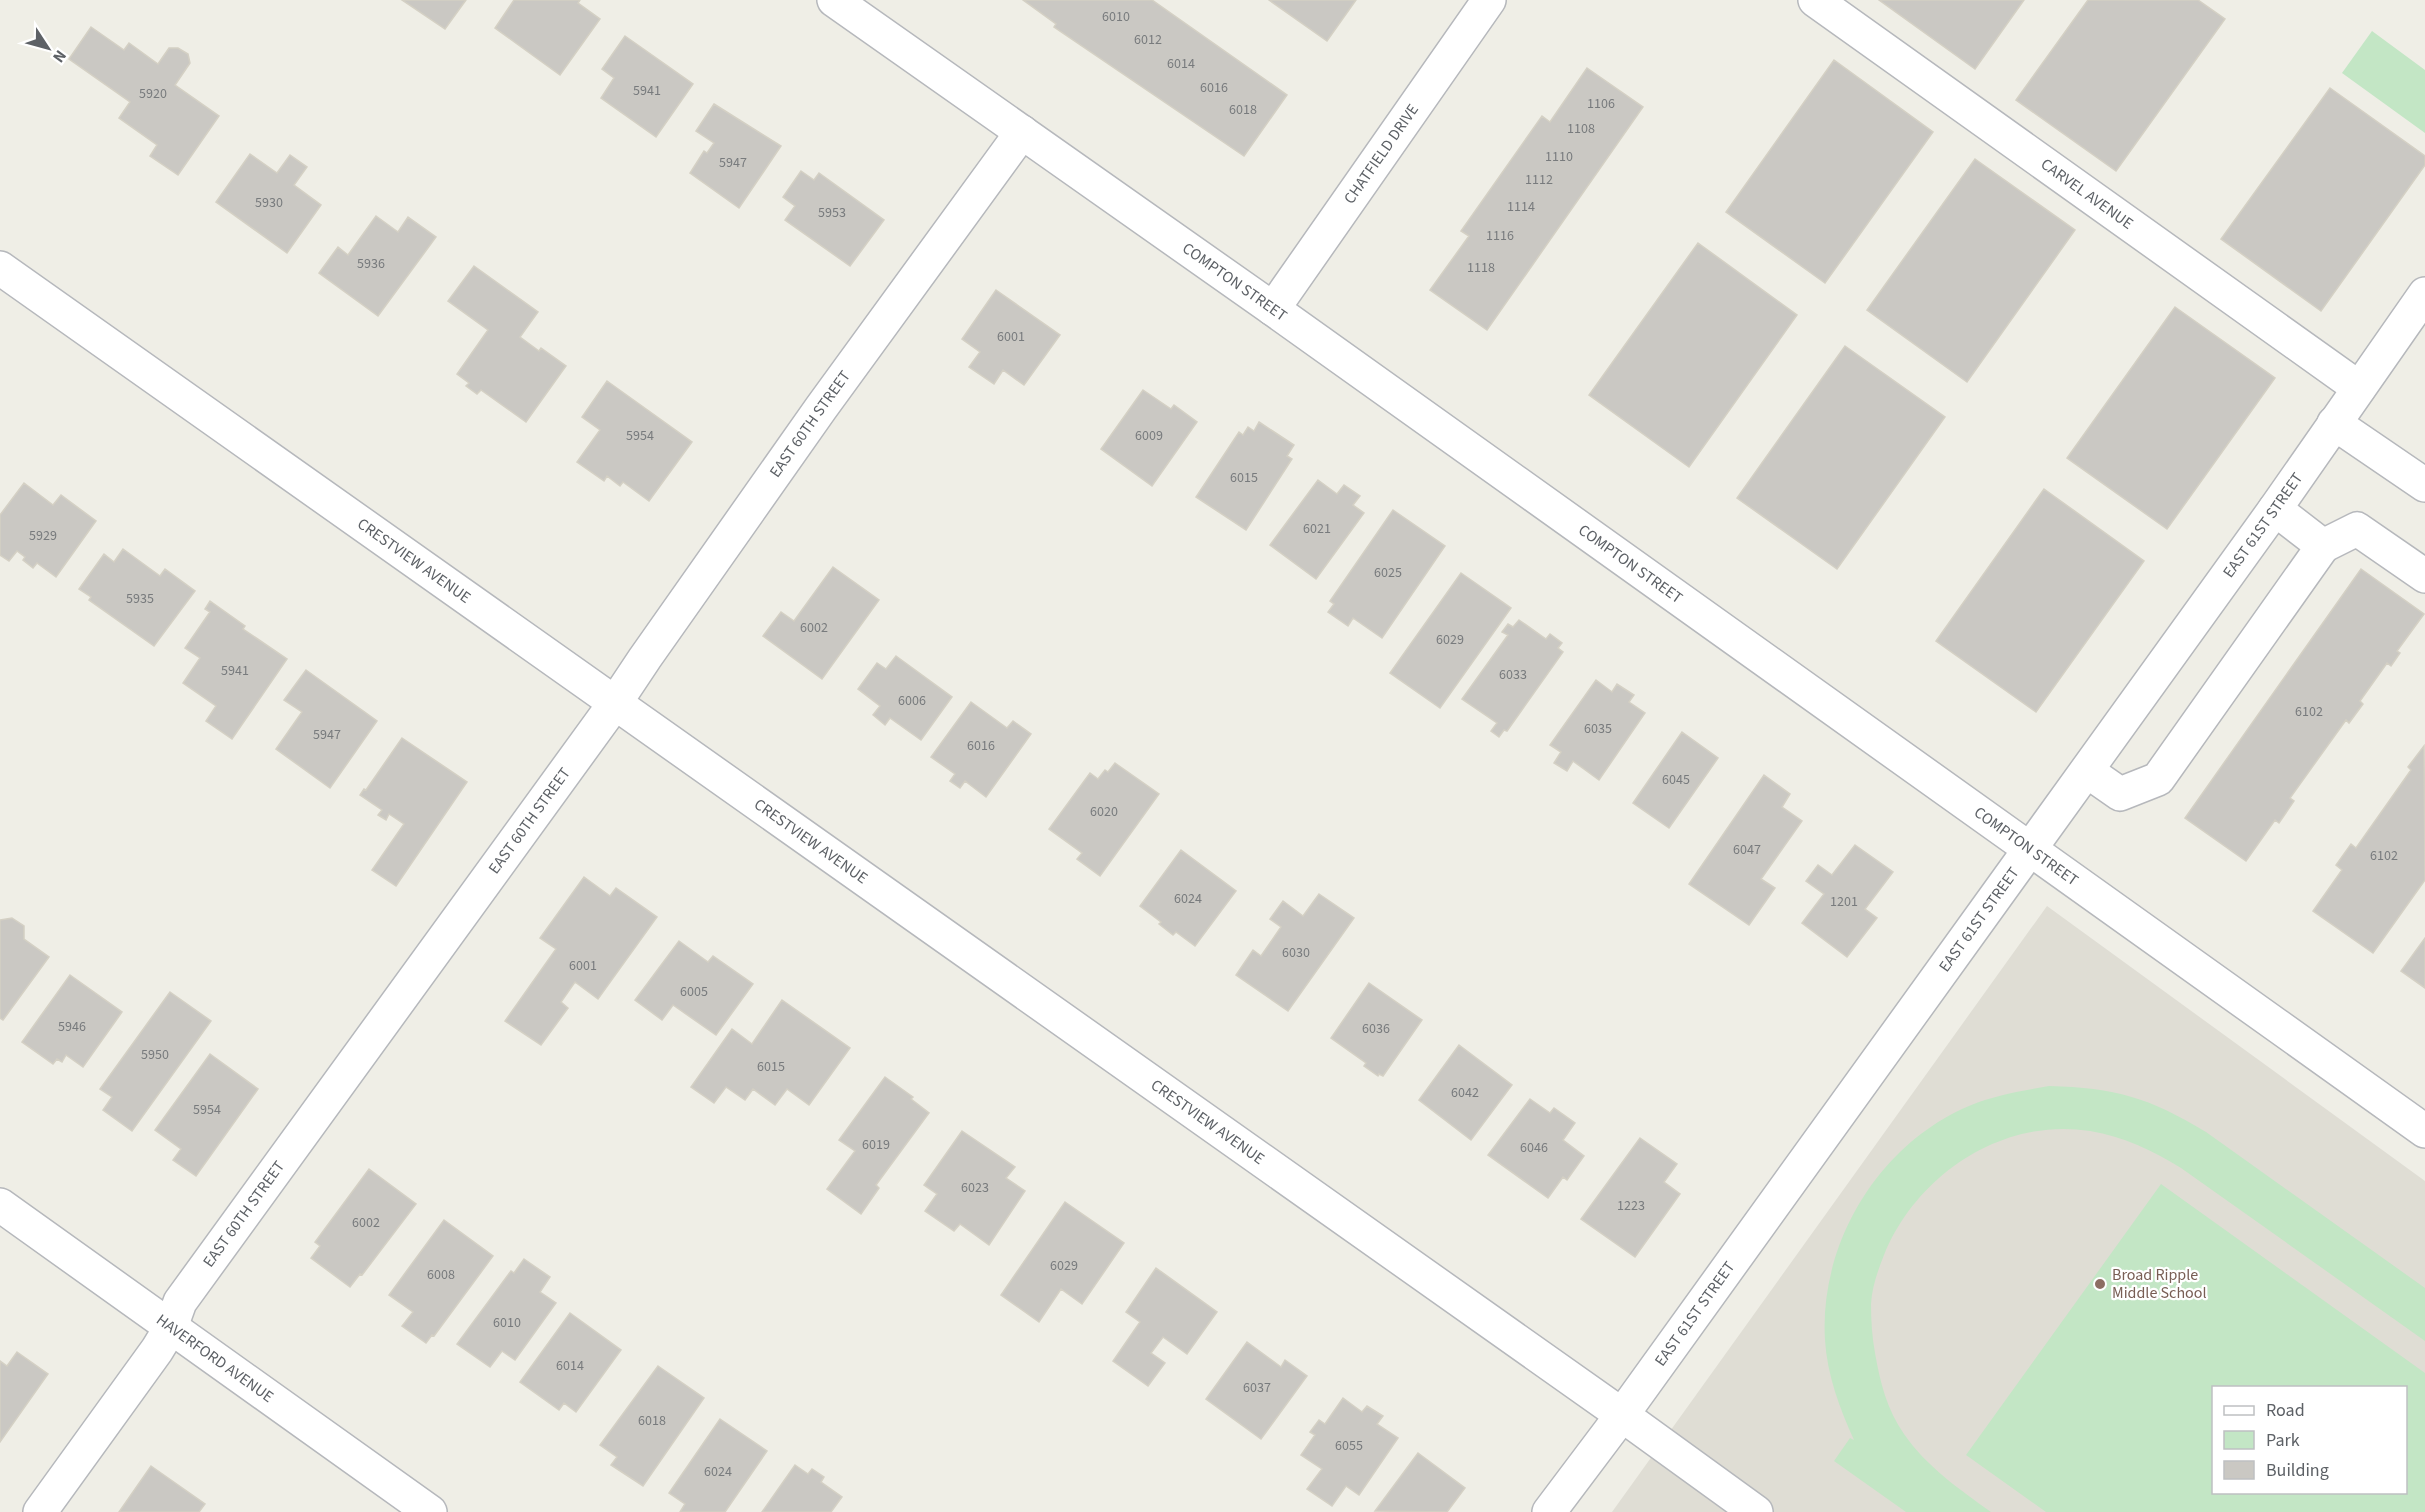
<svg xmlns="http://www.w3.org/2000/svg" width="2425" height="1512" viewBox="0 0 2425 1512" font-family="'Source Sans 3',sans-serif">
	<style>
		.education { fill: #dfddd4; fill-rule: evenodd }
		.green { fill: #c3e6c5; fill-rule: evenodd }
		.building { fill: #cac8c3; stroke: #d4d0c4; stroke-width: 1.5 }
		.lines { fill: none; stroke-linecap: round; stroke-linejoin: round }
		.minor-casing { stroke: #b6b8bc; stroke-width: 36 }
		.minor { stroke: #fff; stroke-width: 33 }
		.education-dot { fill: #8d6e63; stroke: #fff; stroke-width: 2 }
		.labels { text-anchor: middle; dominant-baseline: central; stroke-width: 4.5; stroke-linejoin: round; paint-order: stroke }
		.number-label { font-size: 14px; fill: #787b7d }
		.street-label { font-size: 16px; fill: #5d6166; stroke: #fff }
		.education-label { font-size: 16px; fill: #785e54; stroke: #fff; text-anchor: start }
	</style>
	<rect width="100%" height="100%" fill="#efeee6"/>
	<!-- education -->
	<path class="education" d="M2047,906l378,275v331h-813zM2214,1388h192v104h-192z"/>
	<!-- green -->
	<path class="green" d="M2372,31l53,39v63l-83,-60z
		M2049,1086c67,2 99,11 157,46l219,156v53l-244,-173c-29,-18 -57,-31 -91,-37 -89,-14 -174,45 -206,124 -6,15 -12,32 -13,49 0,16 1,33 4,49 5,29 12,57 29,81 23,33 55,55 87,78h-85l-72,-51 16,-23 4,2c-14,-31 -27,-65 -29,-100 -6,-97 54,-196 144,-234 26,-11 53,-15 80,-20z
		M2161,1184l264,189v139h-379l-80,-57zM2214,1388h192v104h-192z"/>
	<!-- building -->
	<path class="building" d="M402,0h64l-21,29z
		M514,0h66l-2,3 22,16 -40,56 -65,-47z
		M1023,0h129l135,95 -43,61 -190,-129 2,-3z
		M1269,0h87l-29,41z
		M1879,0h145l-49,69z
		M2088,0h110l27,19 -109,152 -100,-71z
		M91,27l33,23 5,-7 29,21 11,-16h9l10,6 2,9 -15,22 44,31 -41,59 -28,-19 7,-11 -38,-27 11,-16 -61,-43z
		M625,36l68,48 -37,53 -55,-39 13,-20 -12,-9z
		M1834,60l99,72 -108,151 -99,-71z
		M1587,68l56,39 -156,223 -57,-40 39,-54 -8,-5 81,-115 8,6z
		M2330,88l95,68v9l-104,146 -100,-72z
		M714,104l67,42 -42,62 -49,-35 14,-22 3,2 7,-10 -18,-12z
		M250,154l27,19 13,-18 17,12 -13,18 27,20 -34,48 -71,-51z
		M1975,159l100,71 -108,152 -100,-72z
		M801,171l13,9 5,-7 65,47 -34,46 -65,-46 10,-14 -12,-9z
		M376,216l22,16 10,-15 28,20 -58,79 -59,-43 19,-26 10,8z
		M1698,243l99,72 -108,152 -100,-72z
		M474,266l64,46 -18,25 19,14 2,-3 25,18 -40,56 -45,-32 -4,4 -11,-8 3,-3 -12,-9 31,-44 -40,-29z
		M996,290l64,45 -36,50 -21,-15 -9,14 -25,-17 11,-15 -18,-13z
		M2175,307l100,71 -108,151 -100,-71z
		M1845,346l100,71 -108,152 -100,-71z
		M607,381l85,61 -43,59 -26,-19 -3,4 -13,-10 -3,5 -27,-19 23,-32 -18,-13z
		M1143,390l28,19 3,-4 23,17 -45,64 -51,-37z
		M1259,422l35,23 -7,11 5,3 -46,71 -50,-33 43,-65 4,3 5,-8 6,4z
		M1318,480l19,14 7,-9 16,11 -7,9 11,8 -48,66 -46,-34z
		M24,483l29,22 8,-10 35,26 -40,56 -19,-14 -4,5 -10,-8 2,-3 -8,-6 -8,10 -9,-6v-40z
		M2044,489l100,72 -108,151 -100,-71z
		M1393,510l52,36 -63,92 -29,-20 -5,8 -20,-14 6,-8 -4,-3z
		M123,549l37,27 5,-7 30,22 -41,55 -65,-46 2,-3 -12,-8 25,-35 10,8z
		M833,567l46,33 -57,79 -59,-43 18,-24 13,9z
		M2361,569l63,45 -27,37 3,2 -9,13 -4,-3 -27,38 3,3 -14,19 -3,-3 -56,78 4,3 -15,22 -4,-3 -29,41 -61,-43z
		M1461,573l50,35 -71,100 -50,-35z
		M210,601l35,25 -2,3 44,30 -55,80 -26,-18 10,-15 -33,-23 17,-25 -15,-10 25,-36 -5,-3z
		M1519,620l27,19 4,-5 12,9 -4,5 5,4 -56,79 -3,-1 -5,7 -8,-6 6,-8 -35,-24 46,-64 -6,-3 6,-8 5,3z
		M896,656l56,41 -31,43 -31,-22 -5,7 -12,-10 7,-9 -22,-17 19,-26 9,6z
		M306,670l71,51 -47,67 -54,-39 26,-37 -18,-12z
		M1596,680l16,12 5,-8 17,11 -5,7 16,11 -46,67 -26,-19 -6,10 -13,-8 7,-11 -11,-7z
		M971,702l36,26 6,-7 18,13 -45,63 -21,-16 -5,7 -10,-7 5,-7 -24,-17z
		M1682,732l36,26 -49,70 -36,-25z
		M402,738l65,44 -71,104 -24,-16 32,-46 -15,-10 -3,6 -8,-5 4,-5 -22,-15 4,-6 2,1z
		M2424,746l1,134 -52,73 -60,-42 29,-41 -6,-5 15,-21 5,4 55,-78 -3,-3z
		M1115,763l44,31 -59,82 -23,-17 5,-6 -33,-24 41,-56 8,6 7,-9 3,2z
		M1764,775l26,19 -8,13 20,14 -41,58 14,9 -26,37 -60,-41z
		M1855,845l38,27 -28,37 12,9 -30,39 -45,-34 22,-29 -18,-13 12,-16 14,10z
		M1181,850l55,41 -41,55 -19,-14 -3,3 -14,-11 2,-2 -21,-16z
		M584,877l26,19 6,-8 41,29 -59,82 -23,-17 -14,20 7,6 -27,37 -36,-24 51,-72 -16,-11z
		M1319,894l35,24 -66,93 -52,-36 17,-25 8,6 20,-29 -11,-8 13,-18 20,15z
		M12,918l12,8v13l25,18 -46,63 -3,-2v-98z
		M2425,938v50l-24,-17z
		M679,941l29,21 5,-6 40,28 -37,51 -43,-30 -11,15 -27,-20z
		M70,975l52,37 -39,55 -17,-12 -4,7 -5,-3 -4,5 -31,-22z
		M1369,983l53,37 -39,56 -4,-2 -1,2 -14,-10 2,-3 -35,-25z
		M170,992l41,29 -79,110 -29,-21 9,-13 -12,-8z
		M782,1000l68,48 -41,57 -22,-16 -12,16 -22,-16 -8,11 -19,-13 -12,16 -23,-16 41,-58 20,15z
		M1459,1045l53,40 -41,55 -52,-40z
		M210,1054l48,35 -62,87 -23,-16 8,-11 -26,-19z
		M885,1077l28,20 -2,2 18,14 -53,72 3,3 -18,26 -34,-25 28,-38 -16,-11z
		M1530,1099l20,14 4,-5 21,15 -12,17 21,16 -17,24 -4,-3 -15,21 -60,-43z
		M962,1131l53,36 -9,11 19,13 -36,54 -29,-21 -6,7 -29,-20 12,-17 -13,-9z
		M1640,1138l37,26 -13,18 16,12 -45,63 -54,-38z
		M369,1169l47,35 -54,71 -2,-1 -10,13 -39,-29 9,-12 -5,-4z
		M1065,1202l59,41 -42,61 -21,-15 -22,33 -38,-27z
		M444,1220l49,36 -59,80 -2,-1 -6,8 -24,-17 11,-14 -24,-17z
		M524,1259l26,18 -10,15 16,11 -41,57 -13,-9 -12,16 -33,-23 54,-73 3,2z
		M1156,1268l61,44 -30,42 -24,-17 -12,16 14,10 -17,23 -35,-25 27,-39 -14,-10z
		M570,1313l51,37 -45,62 -12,-9 -5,7 -39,-28z
		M1247,1342l34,25 4,-7 22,16 -46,63 -55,-40z
		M17,1352l31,22 -48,68v-81l7,5z
		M658,1366l46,32 -61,88 -32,-21 6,-8 -17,-12z
		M1343,1398l19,14 5,-6 16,10 -6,8 21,14 -39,57 -13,-9 -14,20 -25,-17 15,-20 -21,-14 14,-20 -5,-3 9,-12 6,4z
		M720,1419l47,32 -42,61h-45l5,-8 -16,-11z
		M1418,1453l47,35 -18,24 -72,-1z
		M795,1465l13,9 4,-5 12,8 -3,5 21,15 -11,15h-69z
		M151,1466l54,38 -6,8h-80z"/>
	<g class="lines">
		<defs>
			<g id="minor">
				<path id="s1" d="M834,0l439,309 1152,822"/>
				<path id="s2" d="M1815,0l544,388"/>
				<path id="s3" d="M0,268l1622,1147 134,97"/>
				<path id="s4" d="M1273,309l216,-309"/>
				<path d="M2334,423l91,62"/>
				<path d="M2275,509l48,37 34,-17 68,47"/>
				<path d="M2087,771l33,23 38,-15 165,-233"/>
				<path id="s5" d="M0,1205l430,307"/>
				<path id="s6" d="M40,1512l117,-162 14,-23 9,-25 435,-599 30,-45 176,-250 201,-276"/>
				<path id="s7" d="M1549,1512l73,-97 653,-906 150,-215"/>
			</g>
		</defs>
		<!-- minor casing -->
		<use href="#minor" class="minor-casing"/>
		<!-- minor -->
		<use href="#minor" class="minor"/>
	</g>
	<!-- markers -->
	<circle class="education-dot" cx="2100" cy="1284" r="6"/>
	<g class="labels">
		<!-- number labels -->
		<g class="number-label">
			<text x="1116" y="17">6010</text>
			<text x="1148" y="40">6012</text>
			<text x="1181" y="64">6014</text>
			<text x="1214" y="88">6016</text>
			<text x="647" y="91">5941</text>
			<text x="153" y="94">5920</text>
			<text x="1601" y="104">1106</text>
			<text x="1243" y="110">6018</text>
			<text x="1581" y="129">1108</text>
			<text x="1559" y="157">1110</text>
			<text x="733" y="163">5947</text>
			<text x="1539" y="180">1112</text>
			<text x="269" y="203">5930</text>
			<text x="1521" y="207">1114</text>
			<text x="832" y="213">5953</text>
			<text x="1500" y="236">1116</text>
			<text x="371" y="264">5936</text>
			<text x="1481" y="268">1118</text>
			<text x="1011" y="337">6001</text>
			<text x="640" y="436">5954</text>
			<text x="1149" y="436">6009</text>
			<text x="1244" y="478">6015</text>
			<text x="1317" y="529">6021</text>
			<text x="43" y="536">5929</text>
			<text x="1388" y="573">6025</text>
			<text x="140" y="599">5935</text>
			<text x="814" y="628">6002</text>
			<text x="1450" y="640">6029</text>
			<text x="235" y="671">5941</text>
			<text x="1513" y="675">6033</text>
			<text x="912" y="701">6006</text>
			<text x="2309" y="712">6102</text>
			<text x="1598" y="729">6035</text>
			<text x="327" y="735">5947</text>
			<text x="981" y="746">6016</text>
			<text x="1676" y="780">6045</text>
			<text x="1104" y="812">6020</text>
			<text x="1747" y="850">6047</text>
			<text x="2384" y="856">6102</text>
			<text x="1188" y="899">6024</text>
			<text x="1844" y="902">1201</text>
			<text x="1296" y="953">6030</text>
			<text x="583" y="966">6001</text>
			<text x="694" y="992">6005</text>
			<text x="72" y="1027">5946</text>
			<text x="1376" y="1029">6036</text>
			<text x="155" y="1055">5950</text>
			<text x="771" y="1067">6015</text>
			<text x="1465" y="1093">6042</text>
			<text x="207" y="1110">5954</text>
			<text x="876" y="1145">6019</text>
			<text x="1534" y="1148">6046</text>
			<text x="975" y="1188">6023</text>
			<text x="1631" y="1206">1223</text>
			<text x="366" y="1223">6002</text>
			<text x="1064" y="1266">6029</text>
			<text x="441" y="1275">6008</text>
			<text x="507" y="1323">6010</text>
			<text x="570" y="1366">6014</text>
			<text x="1257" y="1388">6037</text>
			<text x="652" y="1421">6018</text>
			<text x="1349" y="1446">6055</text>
			<text x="718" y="1472">6024</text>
		</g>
		<!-- street labels -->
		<g class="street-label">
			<text stroke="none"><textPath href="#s4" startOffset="189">CHATFIELD DRIVE</textPath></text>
			<text stroke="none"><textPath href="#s2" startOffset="334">CARVEL AVENUE</textPath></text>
			<text stroke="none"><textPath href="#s1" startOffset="490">COMPTON STREET</textPath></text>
			<text stroke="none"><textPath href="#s6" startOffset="1334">EAST 60TH STREET</textPath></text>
			<text stroke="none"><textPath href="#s7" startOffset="1218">EAST 61ST STREET</textPath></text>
			<text stroke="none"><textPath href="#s3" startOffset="507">CRESTVIEW AVENUE</textPath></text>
			<text stroke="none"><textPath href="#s1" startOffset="976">COMPTON STREET</textPath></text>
			<text stroke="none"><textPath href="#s6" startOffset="848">EAST 60TH STREET</textPath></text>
			<text stroke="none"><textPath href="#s3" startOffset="993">CRESTVIEW AVENUE</textPath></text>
			<text stroke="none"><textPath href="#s1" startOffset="1462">COMPTON STREET</textPath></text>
			<text stroke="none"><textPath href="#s7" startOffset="732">EAST 61ST STREET</textPath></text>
			<text stroke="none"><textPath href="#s3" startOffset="1479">CRESTVIEW AVENUE</textPath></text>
			<text stroke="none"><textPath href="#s6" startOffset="362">EAST 60TH STREET</textPath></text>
			<text stroke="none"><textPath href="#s7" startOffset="246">EAST 61ST STREET</textPath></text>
			<text stroke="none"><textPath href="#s5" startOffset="264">HAVERFORD AVENUE</textPath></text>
		</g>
		<!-- education labels -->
		<g class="education-label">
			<text x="2112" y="1275">Broad Ripple<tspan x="2112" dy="18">Middle School</tspan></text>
		</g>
	</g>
	<!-- legend -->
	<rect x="2212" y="1386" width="195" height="108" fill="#ffffff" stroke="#bec0c2" stroke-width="1.5"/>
	<rect x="2224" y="1406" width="30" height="9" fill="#ffffff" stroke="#bec0c2" stroke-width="1.5"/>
	<text x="2266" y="1416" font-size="18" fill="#5d6166">Road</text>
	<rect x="2224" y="1431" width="30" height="18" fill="#c3e6c5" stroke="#bec0c2" stroke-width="1.5"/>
	<text x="2266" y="1446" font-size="18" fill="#5d6166">Park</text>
	<rect x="2224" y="1461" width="30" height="18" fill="#cac8c3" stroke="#bec0c2" stroke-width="1.5"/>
	<text x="2266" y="1476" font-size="18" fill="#5d6166">Building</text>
	<!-- north arrow -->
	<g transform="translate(48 48) rotate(126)" stroke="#ffffff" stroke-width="4.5" paint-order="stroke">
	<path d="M0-4.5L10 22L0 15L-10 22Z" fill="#5d6166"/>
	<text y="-9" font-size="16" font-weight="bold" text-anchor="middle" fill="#5d6166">N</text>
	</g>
</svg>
